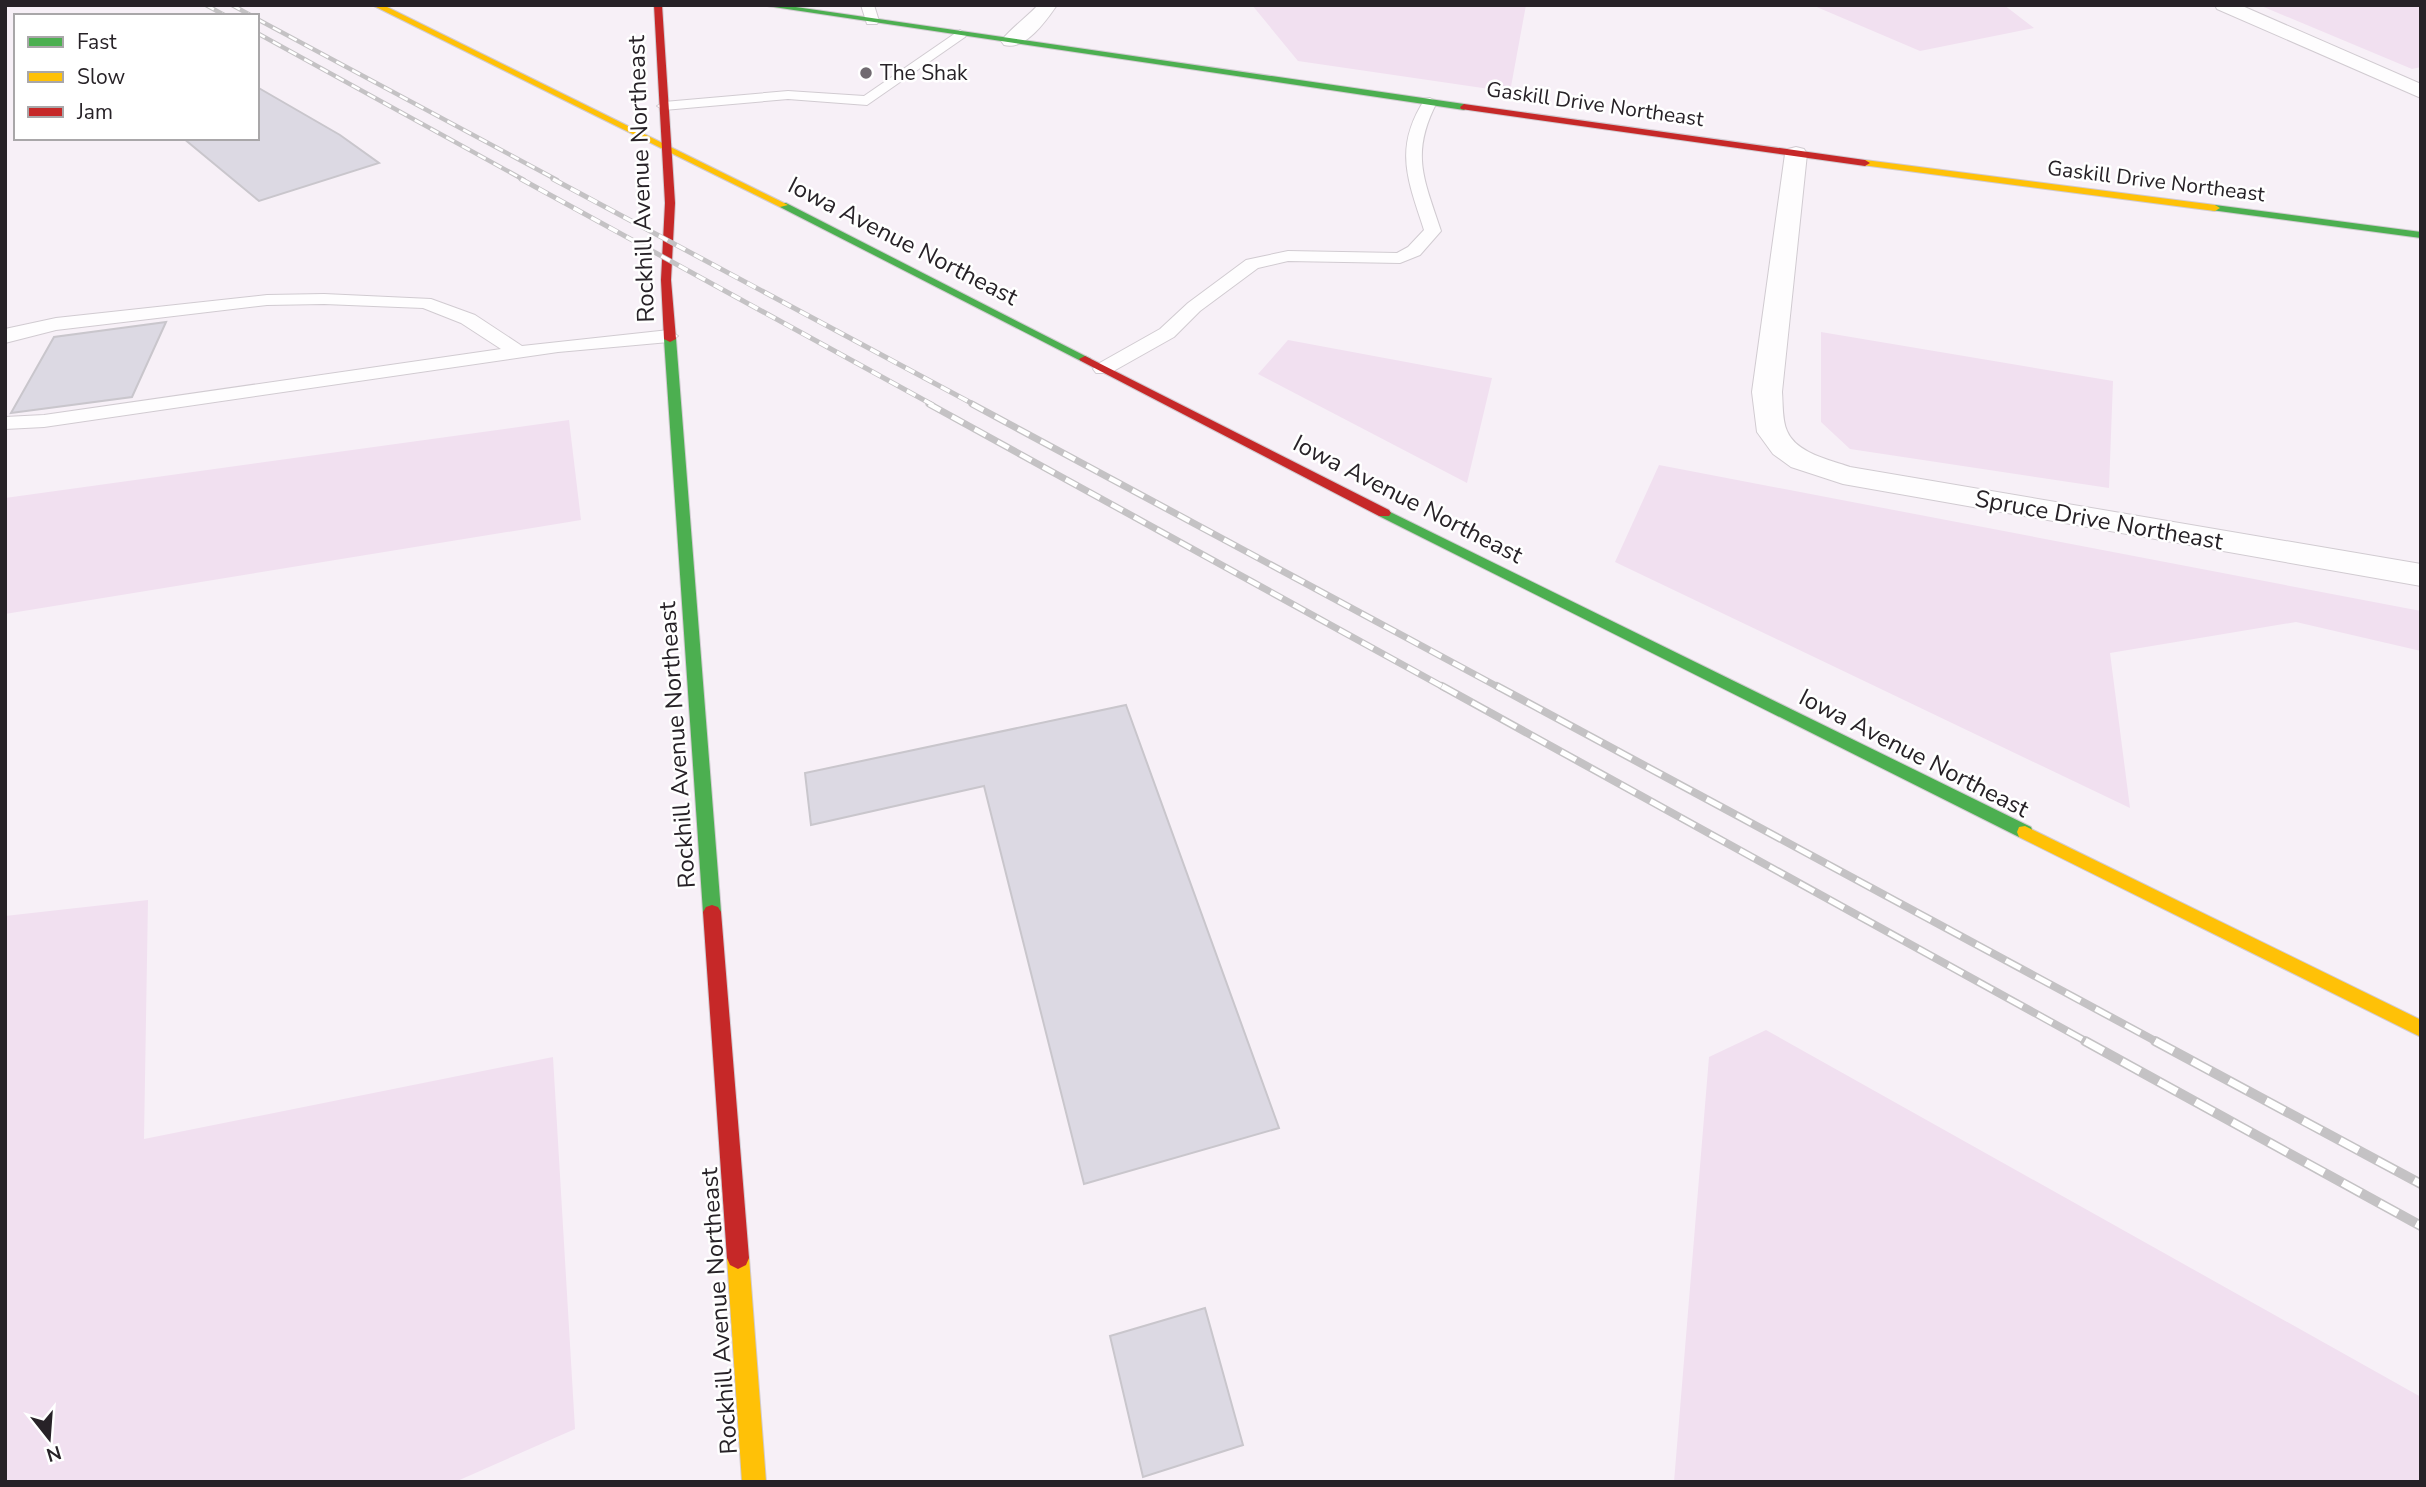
<svg xmlns="http://www.w3.org/2000/svg" width="2426" height="1487" viewBox="0 0 2426 1487" font-family="'Nunito Sans',sans-serif">
	<style>
		.green { fill: #f1e0f0 }
		.building { fill: #dcd9e3; stroke: #c9c6cc; stroke-width: 2 }
		.lines { fill: none; stroke-linecap: round; stroke-linejoin: round }
		.lane-casing { stroke: #d1cbd1; stroke-width: 2 }
		.street-casing { stroke: #d1cbd1; stroke-width: 2 }
		.fast-casing { stroke: #d1cbd1; stroke-width: 2 }
		.slow-casing { stroke: #d1cbd1; stroke-width: 2 }
		.jam-casing { stroke: #d1cbd1; stroke-width: 2 }
		.lane { fill: #fefdfe; fill-rule: evenodd }
		.street { fill: #fefdfe; fill-rule: evenodd }
		.fast { fill: #4caf50; fill-rule: evenodd }
		.slow { fill: #ffc107; fill-rule: evenodd }
		.jam { fill: #c62828; fill-rule: evenodd }
		.rail-far4-casing { stroke: #c4c2c4; stroke-width: 4.5 }
		.rail-far3-casing { stroke: #c4c2c4; stroke-width: 5 }
		.rail-far2-casing { stroke: #c4c2c4; stroke-width: 7 }
		.rail-far1-casing { stroke: #c4c2c4; stroke-width: 8 }
		.rail-casing { stroke: #c4c2c4; stroke-width: 10 }
		.rail-far4 { stroke: #fff; stroke-width: 2.5; stroke-dasharray: 9; stroke-linecap: butt }
		.rail-far3 { stroke: #fff; stroke-width: 3.5; stroke-dasharray: 10; stroke-linecap: butt }
		.rail-far2 { stroke: #fff; stroke-width: 4.5; stroke-dasharray: 13; stroke-linecap: butt }
		.rail-far1 { stroke: #fff; stroke-width: 5; stroke-dasharray: 17; stroke-linecap: butt }
		.rail { stroke: #fff; stroke-width: 7; stroke-dasharray: 21; stroke-linecap: butt }
		.poi-dot { fill: #706a70; stroke: #fff; stroke-width: 2.5 }
		.labels { text-anchor: middle; dominant-baseline: central; stroke-width: 5; stroke-linejoin: round; paint-order: stroke }
		.far-poi-label { font-size: 21px; fill: #272227; stroke: #fff; text-anchor: start }
		.far-street-label { font-size: 21px; fill: #272227; stroke: #fff }
		.street-label { font-size: 24px; fill: #272227; stroke: #fff }
	</style>
	<rect width="100%" height="100%" fill="#f7f0f7"/>
	<!-- green -->
	<path class="green" d="M1252,5h274l-16,87 -212,-31z
		M1812,5h192l30,23 -114,23z
		M2259,5h162v62l-9,2z
		M1821,332l292,49 -4,107 -259,-39 -29,-27z
		M1288,340l204,38 -25,105 -209,-109z
		M569,420l12,100 -576,94v-116z
		M1659,465l762,146v40l-125,-29 -186,31 20,155 -515,-246z
		M148,900l-4,239 409,-82 22,372 -120,53h-450v-566z
		M1766,1030l655,367v85h-747l35,-425z"/>
	<!-- building -->
	<path class="building" d="M257,87l83,48 39,28 -120,38 -76,-63h74z
		M166,322l-34,75 -121,16 43,-76z
		M1126,705l153,423 -195,56 -100,-398 -173,39 -6,-52z
		M1205,1308l38,137 -100,32 -33,-141z"/>
	<g class="lines">
		<defs>
			<path id="lane" d="M861,5h13l5,16 -2,3h-10z
				M960,30l7,4 -2,3 -98,68 -79,-6 -124,11 -7,-4 7,-4 124,-11 76,5z
				M1430,98l7,4c-27,52 -13,77 4,129l-21,24 -20,8 -112,-2 -30,7 -58,43 -26,26 -64,36h-14l-3,-4 3,-4 64,-36 28,-26 58,-43 42,-9 109,2 11,-6 16,-17c-16,-50 -31,-82 1,-131z
				M324,294l107,5 44,16 47,31 147,-16 9,6 -9,6 -111,10 -514,75 -39,2v-12l39,-2 457,-66 -40,-26 -38,-15 -99,-4 -57,1 -211,25 -51,13v-14l51,-11 211,-23z"/>
			<path id="street" d="M1038,5h19c-11,16 -32,46 -53,40l-3,-4c10,-13 25,-23 37,-36z
				M2215,5h25l181,79v14l-204,-89z
				M1796,147l8,2 3,5 -25,238c1,12 0,28 5,39 9,22 43,29 63,36l571,97v22l-578,-102 -52,-17 -18,-13 -16,-22 -5,-40 33,-238 3,-5z"/>
			<path id="fast" d="M760,5h22l682,99 4,3 -4,3z
				M780,203h6l305,156 -2,2h-8l-301,-154z
				M2215,205l206,27v6l-210,-28v-4z
				M670,336l6,3 45,573 -3,5 -6,2 -6,-2 -3,-5 -39,-573z
				M1384,509l647,318 2,5 -2,5h-12l-640,-321v-6z"/>
			<path id="slow" d="M372,5h11l405,200 -8,2z
				M1865,160l350,45 5,3 -5,3 -353,-46v-4z
				M2025,826l396,194v17l-402,-200 -2,-5 2,-5z
				M738,1247l8,4 3,7 17,224h-24l-15,-224 3,-7z"/>
			<path id="jam" d="M654,5h8l13,198 -4,77 5,59 -6,3 -6,-3 -3,-59 4,-77z
				M1464,104l401,56 5,3 -5,3 -404,-57 -1,-2z
				M1085,356l304,154 2,3 -2,3h-10l-298,-155 -2,-2z
				M712,905l6,2 3,5 28,346 -3,7 -8,4 -8,-4 -3,-7 -24,-346 3,-5z"/>
		</defs>
		<!-- lane casing -->
		<use href="#lane" class="lane-casing"/>
		<!-- street casing -->
		<use href="#street" class="street-casing"/>
		<!-- fast casing -->
		<use href="#fast" class="fast-casing"/>
		<!-- slow casing -->
		<use href="#slow" class="slow-casing"/>
		<!-- jam casing -->
		<use href="#jam" class="jam-casing"/>
		<!-- lane -->
		<use href="#lane" class="lane"/>
		<!-- street -->
		<use href="#street" class="street"/>
		<!-- fast -->
		<use href="#fast" class="fast"/>
		<!-- slow -->
		<use href="#slow" class="slow"/>
		<!-- jam -->
		<use href="#jam" class="jam"/>
		<defs>
			<path id="rail-far4" d="M206,5l20,11
				M232,5l20,11
				M257,19l300,161
				M257,33l267,147"/>
			<path id="rail-far3" d="M521,179l412,226
				M553,179l422,226"/>
			<path id="rail-far2" d="M929,404l516,284
				M972,404l528,284"/>
			<path id="rail-far1" d="M1442,686l647,357
				M1497,686l662,357"/>
			<path id="rail" d="M2085,1041l336,185
				M2155,1041l266,143"/>
		</defs>
		<!-- rail-far4 casing -->
		<use href="#rail-far4" class="rail-far4-casing"/>
		<!-- rail-far3 casing -->
		<use href="#rail-far3" class="rail-far3-casing"/>
		<!-- rail-far2 casing -->
		<use href="#rail-far2" class="rail-far2-casing"/>
		<!-- rail-far1 casing -->
		<use href="#rail-far1" class="rail-far1-casing"/>
		<!-- rail casing -->
		<use href="#rail" class="rail-casing"/>
		<!-- rail-far4 -->
		<use href="#rail-far4" class="rail-far4"/>
		<!-- rail-far3 -->
		<use href="#rail-far3" class="rail-far3"/>
		<!-- rail-far2 -->
		<use href="#rail-far2" class="rail-far2"/>
		<!-- rail-far1 -->
		<use href="#rail-far1" class="rail-far1"/>
		<!-- rail -->
		<use href="#rail" class="rail"/>
	</g>
	<!-- markers -->
	<circle class="poi-dot" cx="866" cy="73" r="7"/>
	<g class="labels">
		<!-- far-poi labels -->
		<g class="far-poi-label">
			<text x="880" y="73">The Shak</text>
		</g>
		<!-- far-street labels -->
		<g class="far-street-label">
			<text transform="translate(1595 104) rotate(8)">Gaskill Drive Northeast</text>
			<text transform="translate(2156 181) rotate(7)">Gaskill Drive Northeast</text>
		</g>
		<!-- street labels -->
		<g class="street-label">
			<text transform="translate(641 179) rotate(-92)">Rockhill Avenue Northeast</text>
			<text transform="translate(903 241) rotate(27)">Iowa Avenue Northeast</text>
			<text transform="translate(1408 499) rotate(27)">Iowa Avenue Northeast</text>
			<text transform="translate(2099 520) rotate(10)">Spruce Drive Northeast</text>
			<text transform="translate(677 745) rotate(-94)">Rockhill Avenue Northeast</text>
			<text transform="translate(1914 753) rotate(27)">Iowa Avenue Northeast</text>
			<text transform="translate(719 1311) rotate(-94)">Rockhill Avenue Northeast</text>
		</g>
	</g>
	<!-- border -->
	<rect width="2426" height="1487" fill="none" stroke="#272227" stroke-width="14"/>
	<!-- legend -->
	<rect x="14" y="14" width="245" height="126" fill="#ffffff" stroke="#a9a7a9" stroke-width="2"/>
	<rect x="28" y="37" width="35" height="10" fill="#4caf50" stroke="#a9a7a9" stroke-width="2"/>
	<text x="77" y="49" font-size="21" fill="#272227">Fast</text>
	<rect x="28" y="72" width="35" height="10" fill="#ffc107" stroke="#a9a7a9" stroke-width="2"/>
	<text x="77" y="84" font-size="21" fill="#272227">Slow</text>
	<rect x="28" y="107" width="35" height="10" fill="#c62828" stroke="#a9a7a9" stroke-width="2"/>
	<text x="77" y="119" font-size="21" fill="#272227">Jam</text>
	<!-- north arrow -->
	<g transform="translate(49 1438) rotate(163)" stroke="#ffffff" stroke-width="5" paint-order="stroke">
	<path d="M0-5L12 26L0 18L-12 26Z" fill="#272227"/>
	<text y="-10" font-size="19" font-weight="bold" text-anchor="middle" fill="#272227">N</text>
	</g>
</svg>
